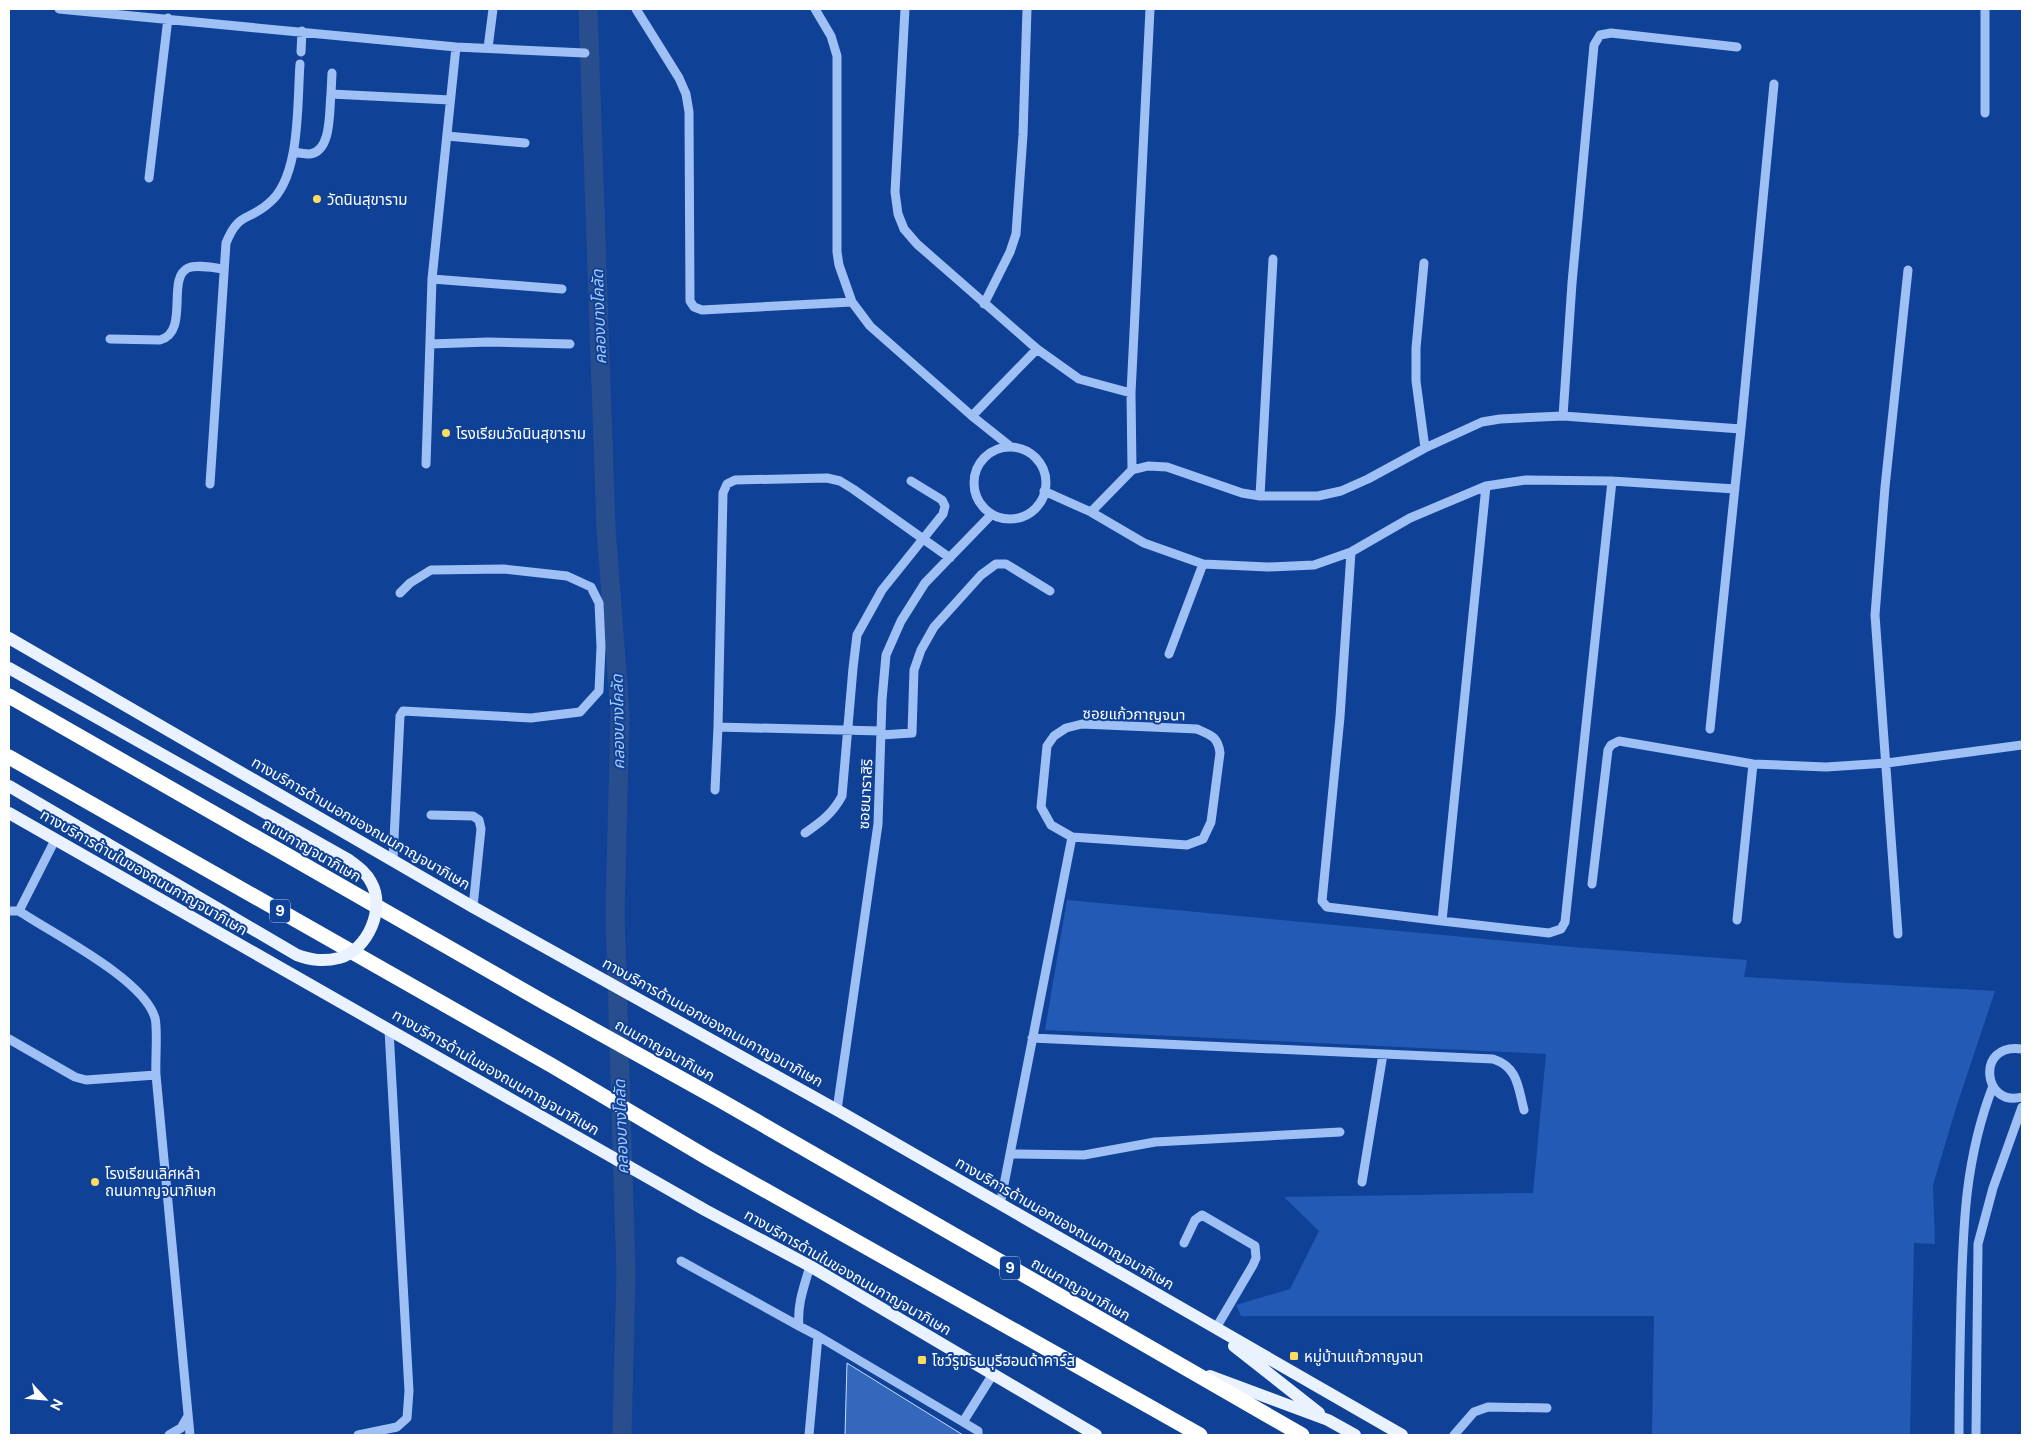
<svg xmlns="http://www.w3.org/2000/svg" width="2031" height="1444" viewBox="0 0 2031 1444" font-family="'Public Sans','Noto Sans Thai',sans-serif">
	<style>
		.green { fill: #225ab6 }
		.lines { fill: none; stroke-linecap: round; stroke-linejoin: round }
		.canal { stroke: #294e8d; stroke-width: 19 }
		.building { fill: #3468bd; stroke: #c6dcfe }
		.minor { stroke: #9ec0f4; stroke-width: 9 }
		.major { stroke: #ebf2ff; stroke-width: 12 }
		.highway { stroke: #fff; stroke-width: 15 }
		.major-bridge { stroke: #ebf2ff; stroke-width: 12 }
		.poi-dot { fill: #ffdb61; stroke: #0f4296; stroke-width: 2 }
		.labels { text-anchor: middle; dominant-baseline: central; stroke-width: 4; stroke-linejoin: round; paint-order: stroke }
		.shield { fill: #0f4296; stroke: #b7c6e0; stroke-width: 1 }
		.shield-label { font-size: 14px; font-weight: bold; fill: #fff }
		.poi-label { font-size: 15px; fill: #fff; stroke: #0f4296; text-anchor: start }
		.street-label { font-size: 15px; fill: #fff; stroke: #0f4296 }
		.water-label { font-size: 16px; font-style: italic; fill: #aacafb; stroke: #0f4296 }
	</style>
	<rect width="100%" height="100%" fill="#0f4296"/>
	<!-- green -->
	<path class="green" d="M1067,900l505,47 175,13 -3,17 251,14 -39,117 -23,77 2,59 -21,-1 -4,192h-258l2,-119h-413l-5,-11 54,-16 29,-58 -35,-34 249,-4 13,-139 -501,-24z"/>
	<g class="lines">
		<!-- canal -->
		<path class="canal" d="M588,9l18,519 14,185 -5,200 11,360 -4,162"/>
	</g>
	<!-- building -->
	<path class="building" d="M847,1363l116,72h-118z"/>
	<g class="lines">
		<!-- minor -->
		<path class="minor" d="M59,9l397,38 129,6
			M636,9l43,69 7,16 3,18 1,189 4,6 8,3 150,-8
			M815,9l16,27 6,20v196l2,13 13,37 18,24 102,90 39,31
			M905,9l-10,183 3,22 6,15 13,15 120,105 42,30 52,14
			M1985,9v104
			M488,48l5,-39
			M301,52l1,-21
			M332,73l-1,21 119,6
			M447,136l78,7
			M294,152c5,1 11,2 16,2 22,-3 19,-43 21,-60
			M149,178l19,-160
			M432,279l130,10
			M984,304l26,-52 6,-18 7,-99 4,-126
			M110,339l50,1c30,-8 6,-62 28,-72 9,-4 26,0 36,1
			M430,344l58,-2 82,2
			M972,416l65,-67
			M1563,416l178,13 33,-345
			M974 483a36 36 0 1 1 72 0a36 36 0 1 1-72 0Z
			M1425,448l57,-26 18,-3 63,-3 9,-133 22,-238 6,-10 11,-2 126,14
			M426,464l6,-185 24,-232
			M1132,470l16,-4 19,1 75,26 18,3h58l23,-5 27,-12 57,-31 -9,-67v-33l8,-85
			M210,484l16,-241c13,-32 22,-21 43,-40 32,-26 28,-100 31,-139
			M1044,491l47,21 41,-42 -1,-77 19,-384
			M1260,496l13,-237
			M1091,512l53,31 59,21 65,3 46,-2 37,-13 -11,165 -18,184 5,6 115,14 44,-435 40,-6 86,1 123,8
			M1351,552l59,-34 76,-32
			M1169,654l34,-90
			M718,727l163,4
			M1710,729l31,-300
			M881,735l31,-2 2,-63 7,-20 13,-23 47,-52 15,-11h10l44,27
			M715,790l3,-63 5,-234 4,-9 8,-4 92,-2 13,3 13,8 97,69
			M431,815l42,1 6,4 2,9 -8,78
			M805,833c16,-11 28,-20 37,-37l11,-128 4,-33 25,-45 61,-76 2,-8 -3,-6 -31,-19
			M393,860l7,-144 3,-5 128,7 49,-6 19,-21 2,-44 -2,-44 -8,-16 -24,-11 -63,-7 -73,1 -21,13 -10,10
			M1592,884l16,-134 3,-5 8,-4 134,23 73,3 61,-4 135,-18
			M9,911h10c34,23 125,68 136,107 3,11 0,44 1,57l34,360
			M19,911l36,-71
			M1737,920l16,-156
			M1442,921l107,12 12,-4 4,-7 47,-441
			M1898,934l-23,-319 10,-128 23,-217
			M1032,1038l461,21c25,8 25,28 31,51
			M9,1039l66,38 11,3 70,-5
			M2022,1049c-47,-7 -39,59 0,48
			M837,1110l41,-286 4,-124 4,-45 15,-34 24,-38 66,-68
			M1010,1154l74,1 71,-13 185,-10
			M1362,1182l21,-128
			M1000,1205l72,-368 115,8 16,-6 8,-17 9,-69c-2,-16 -9,-18 -23,-24l-115,-5 -16,4 -12,8 -7,10 -6,61 10,18 21,12
			M1184,1243l11,-23 7,-5 53,31 1,12 -3,7 -37,63
			M681,1261l118,65
			M818,1336l145,86
			M169,1435l12,-7 7,-12
			M358,1435l39,-8 10,-9 2,-27 -20,-361
			M809,1435l9,-99 -19,-10c-2,-22 5,-39 11,-60
			M978,1435v-4l-15,-9 30,-48
			M1454,1435l20,-23 14,-5 59,1
			M1959,1435c0,-44 1,-88 2,-133 2,-76 4,-144 32,-216
			M1976,1435l2,-191 15,-56 29,-81"/>
		<!-- major -->
		<path class="major" d="M9,638l464,269 364,203 565,325
			M9,813l696,397 105,56 286,169
			M1234,1346l85,67
			M1210,1376l118,44 27,15"/>
		<!-- highway -->
		<path class="highway" d="M9,696l540,309 169,94 584,336
			M9,757l542,308 157,93 492,277"/>
		<!-- major-bridge -->
		<path class="major-bridge" d="M9,668l340,192c8,6 17,12 22,22 15,26 -3,68 -32,76 -16,4 -28,2 -42,-3l-288,-169"/>
	</g>
	<!-- markers -->
	<g class="poi-dot">
		<circle cx="317" cy="199" r="5"/>
		<circle cx="446" cy="433" r="5"/>
		<circle cx="95" cy="1182" r="5"/>
		<rect x="1289" y="1351" width="10" height="10" rx="2.5"/>
		<rect x="917" y="1355" width="10" height="10" rx="2.5"/>
	</g>
	<g class="labels">
		<!-- shield labels -->
		<g class="shield">
			<rect x="270" y="899.5" width="20" height="23" rx="4"/>
			<rect x="1000" y="1256.5" width="20" height="23" rx="4"/>
		</g>
		<g class="shield-label">
			<text x="280" y="911">9</text>
			<text x="1010" y="1268">9</text>
		</g>
		<!-- poi labels -->
		<g class="poi-label">
			<text x="327" y="199">วัดนินสุขาราม</text>
			<text x="456" y="433">โรงเรียนวัดนินสุขาราม</text>
			<text x="105" y="1173">โรงเรียนเลิศหล้า<tspan x="105" dy="17">ถนนกาญจนาภิเษก</tspan></text>
			<text x="1304" y="1356">หมู่บ้านแก้วกาญจนา</text>
			<text x="932" y="1360">โชว์รูมธนบุรีฮอนด้าคาร์ส</text>
		</g>
		<!-- street labels -->
		<g class="street-label">
			<text transform="translate(1134 714) rotate(1)">ซอยแก้วกาญจนา</text>
			<text transform="translate(865 794) rotate(-87)">ซอยนาราสิริ</text>
			<text transform="translate(361 823) rotate(30)">ทางบริการด้านนอกของถนนกาญจนาภิเษก</text>
			<text transform="translate(312 850) rotate(30)">ถนนกาญจนาภิเษก</text>
			<text transform="translate(144 872) rotate(30)">ทางบริการด้านในของถนนกาญจนาภิเษก</text>
			<text transform="translate(713 1022) rotate(29)">ทางบริการด้านนอกของถนนกาญจนาภิเษก</text>
			<text transform="translate(665 1050) rotate(29)">ถนนกาญจนาภิเษก</text>
			<text transform="translate(496 1072) rotate(30)">ทางบริการด้านในของถนนกาญจนาภิเษก</text>
			<text transform="translate(1065 1223) rotate(30)">ทางบริการด้านนอกของถนนกาญจนาภิเษก</text>
			<text transform="translate(848 1272) rotate(30)">ทางบริการด้านในของถนนกาญจนาภิเษก</text>
			<text transform="translate(1081 1289) rotate(30)">ถนนกาญจนาภิเษก</text>
		</g>
		<!-- water labels -->
		<g class="water-label">
			<text transform="translate(599 317) rotate(-92)">คลองบางโคลัด</text>
			<text transform="translate(618 722) rotate(-91)">คลองบางโคลัด</text>
			<text transform="translate(621 1127) rotate(-92)">คลองบางโคลัด</text>
		</g>
	</g>
	<!-- border -->
	<rect width="2031" height="1444" fill="none" stroke="#ffffff" stroke-width="20"/>
	<!-- north arrow -->
	<g transform="translate(45 1399) rotate(116)" stroke="#0f4296" stroke-width="4" paint-order="stroke">
	<path d="M0-4L9 19L0 12L-9 19Z" fill="#ffffff"/>
	<text y="-8" font-size="14" font-weight="bold" text-anchor="middle" fill="#ffffff">N</text>
	</g>
</svg>
